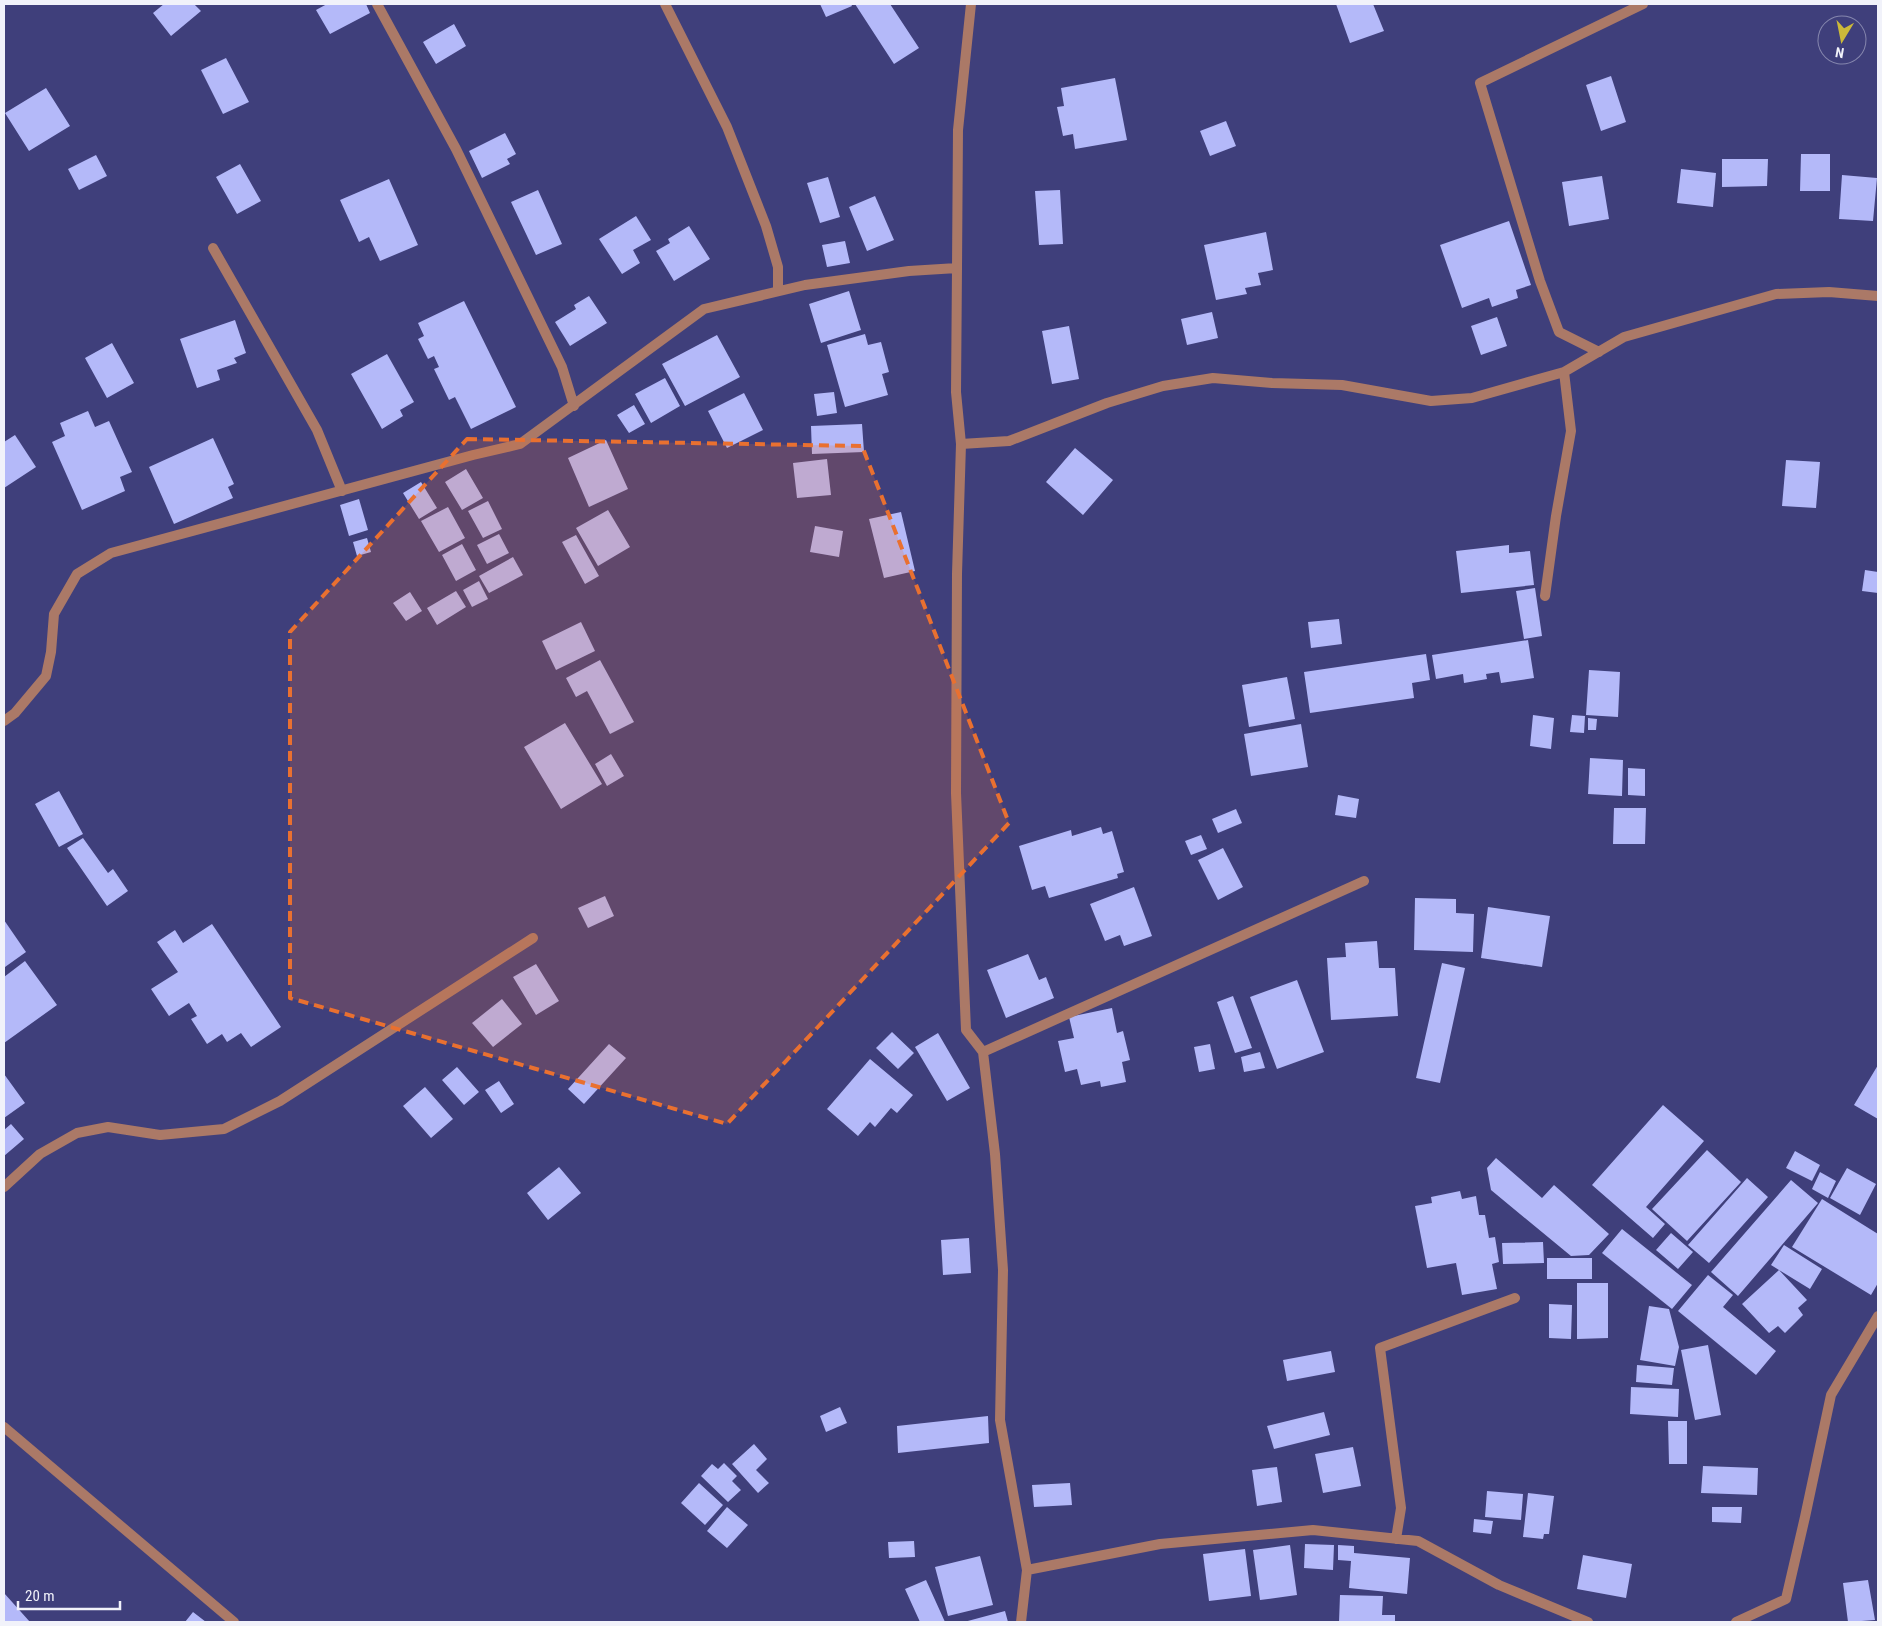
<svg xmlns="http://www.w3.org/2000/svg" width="1882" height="1626" viewBox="0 0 1882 1626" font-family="'Roboto Condensed',sans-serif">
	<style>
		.building { fill: #b4b9f9 }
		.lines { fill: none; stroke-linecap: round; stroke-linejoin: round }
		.minor { stroke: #ab7967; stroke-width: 10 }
		.marked { fill: #e97030; fill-opacity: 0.2; stroke: #e97030; stroke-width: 4; stroke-dasharray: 10 6; stroke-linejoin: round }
	</style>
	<rect width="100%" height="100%" fill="#3f3f7b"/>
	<!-- building -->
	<path class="building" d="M164,4h30l7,7 -30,25 -18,-23z
		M327,4h39l4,9 -40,21 -14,-24z
		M820,4h31l1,2 -26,11z
		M855,4h35l29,44 -25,16z
		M1336,4h37l11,27 -34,12z
		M454,24l12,22 -30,18 -13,-22z
		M226,58l23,44 -26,12 -22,-44z
		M1611,76l15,46 -25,9 -15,-46z
		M1115,78l12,62 -52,9 -2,-15 -10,2 -6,-29 7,-1 -3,-18z
		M46,88l24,38 -41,25 -24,-38z
		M1226,121l10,25 -26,10 -10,-25z
		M505,133l11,21 -9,5 3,5 -28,14 -13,-27z
		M1801,154h29v37h-30z
		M96,155l11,21 -28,14 -11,-21z
		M1722,159h46l-1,27 -45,1z
		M240,164l21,37 -24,13 -21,-37z
		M1681,169l35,4 -3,34 -36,-4z
		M1842,175l35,3 -4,43 -34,-2z
		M1602,176l7,43 -40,7 -7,-44z
		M828,177l12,40 -20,6 -13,-40z
		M389,179l29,66 -38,16 -11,-24 -10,5 -19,-42z
		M538,190l24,54 -26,11 -25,-53z
		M1060,190l3,54 -24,1 -4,-54z
		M875,196l19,44 -27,11 -18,-44z
		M636,216l15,24 -18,10 7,13 -18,11 -23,-35z
		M1509,221l22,64 -15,5 2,8 -26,9 -3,-9 -27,10 -22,-63z
		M689,226l21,33 -36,22 -18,-30 14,-8 -2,-4z
		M1266,232l7,38 -15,3 3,12 -16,3 2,6 -31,6 -12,-55z
		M845,241l5,22 -23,4 -5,-22z
		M849,291l12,39 -40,13 -12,-39z
		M589,296l18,27 -37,23 -15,-24 21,-13 -2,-4z
		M464,301l52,106 -45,22 -16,-32 -6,3 -15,-31 5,-2 -5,-11 -6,3 -10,-20 6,-3 -6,-13z
		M1212,312l6,26 -31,7 -6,-26z
		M1497,317l10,29 -26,9 -10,-29z
		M235,320l11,33 -12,5 3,5 -20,7 3,10 -23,8 -17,-49z
		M1069,326l10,53 -27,5 -10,-53z
		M865,334l3,11 13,-3 8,30 -7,2 6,21 -43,12 -18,-62z
		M717,335l23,42 -55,29 -23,-42z
		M112,343l22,40 -27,15 -22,-40z
		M387,354l27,48 -14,8 3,6 -21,13 -31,-55z
		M665,378l15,28 -29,17 -16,-29z
		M834,392l3,21 -20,3 -3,-22z
		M744,393l19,37 -36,18 -19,-37z
		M634,405l11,19 -16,9 -12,-18z
		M88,411l7,16 14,-6 23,51 -12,5 5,14 -43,19 -30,-68 13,-6 -5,-13z
		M862,424l2,28 -52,2 -1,-28z
		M15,435l21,32 -32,21v-46z
		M213,438l21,46 -6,3 5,11 -59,26 -25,-57z
		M606,440l22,49 -39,18 -21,-49z
		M1075,448l38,32 -30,35 -37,-33z
		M827,459l4,36 -34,3 -4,-35z
		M1786,460l34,2 -4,46 -34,-2z
		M466,469l17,29 -21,12 -17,-28z
		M421,482l16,26 -18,11 -16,-26z
		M359,499l9,31 -19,6 -9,-31z
		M488,501l14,28 -19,9 -15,-27z
		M448,507l17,31 -26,14 -18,-31z
		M608,510l22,37 -32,19 -22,-38z
		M901,512l14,59 -31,7 -15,-59z
		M815,526l28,5 -4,26 -29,-5z
		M499,534l10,19 -22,11 -10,-19z
		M576,535l23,41 -14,8 -23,-42z
		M367,538l4,14 -14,4 -4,-14z
		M462,544l14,26 -20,11 -14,-26z
		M1509,545v8l21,-2 4,34 -73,8 -5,-42z
		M513,557l10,18 -34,18 -10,-17z
		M1865,570l13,2v21l-16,-2z
		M479,581l9,18 -16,8 -9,-17z
		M1535,588l7,48 -18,3 -8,-48z
		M456,591l10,16 -29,18 -10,-17z
		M410,592l12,19 -16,10 -13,-18z
		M1339,619l3,25 -31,4 -3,-26z
		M581,622l14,29 -39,19 -14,-29z
		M1528,640l6,38 -33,5 -2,-11 -13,2 1,5 -23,4 -1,-9 -27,5 -4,-24z
		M1426,654l4,26 -18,3 2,15 -104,15 -6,-41z
		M600,660l34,62 -24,12 -23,-43 -11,6 -10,-19z
		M1589,670l31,2 -2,45 -32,-2z
		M1287,677l8,42 -46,8 -7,-42z
		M1533,715l21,3 -3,31 -21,-3z
		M1572,715l13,1 -1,17 -14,-1z
		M1588,718l9,1 -1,11h-8z
		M565,723l37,61 -41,25 -37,-62z
		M1301,724l7,43 -57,9 -7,-42z
		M611,754l13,22 -17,10 -12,-22z
		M1590,758l33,2 -1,36 -34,-2z
		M1628,768l17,1v27l-17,-1z
		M59,791l24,43 -24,13 -24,-43z
		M1338,795l21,4 -3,19 -21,-3z
		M1614,808h32l-1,36h-32z
		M1236,809l6,14 -24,10 -6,-14z
		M1101,827l2,7 9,-3 12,41 -7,2 1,4 -69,20 -4,-12 -13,4 -13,-44 52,-16 1,6z
		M1201,835l6,14 -16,6 -6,-14z
		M83,838l25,35 5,-4 15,22 -21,15 -40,-58z
		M1223,848l20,39 -25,13 -20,-40z
		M1134,887l18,49 -28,10 -4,-11 -15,6 -15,-37z
		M605,896l9,20 -26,12 -10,-20z
		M1415,898l41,1v14l18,1 -1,38 -59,-2z
		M1488,907l62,9 -8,51 -61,-9z
		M4,920l22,32 -21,15 -1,-1z
		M212,924l69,103 -30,20 -10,-14 -14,9 -5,-8 -15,10 -16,-25 6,-3 -8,-13 -20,13 -18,-27 27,-17 -21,-30 18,-12 8,13z
		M1377,941l2,27h16l3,48 -67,4 -4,-62 19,-1 -1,-14z
		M1028,954l11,26 7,-3 8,21 -48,20 -19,-48z
		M25,961l32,44 -53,38v-66z
		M1442,963l23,5 -25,115 -24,-5z
		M536,964l23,37 -23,14 -23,-38z
		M1297,980l27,72 -47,17 -27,-72z
		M1233,996l19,52 -17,5 -18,-51z
		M502,999l20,25 -29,23 -21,-24z
		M1112,1008l5,25 6,-2 7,29 -8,2 4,20 -25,5 -1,-6 -19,4 -4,-16 -12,3 -7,-31 16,-3 -5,-21z
		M892,1032l22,21 -16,16 -22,-21z
		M938,1033l32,55 -23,13 -32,-54z
		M609,1044l17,14 -42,46 -16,-15z
		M1210,1044l5,25 -16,3 -5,-25z
		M1260,1052l5,16 -21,4 -3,-15z
		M870,1059l43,36 -16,18 -6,-5 -16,19 -5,-5 -12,14 -31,-27z
		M1878,1065v54l-24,-14z
		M457,1067l22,25 -15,13 -22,-25z
		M4,1074l21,29 -21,15z
		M499,1081l15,23 -13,9 -16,-23z
		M425,1087l28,32 -22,19 -28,-32z
		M1663,1105l41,36 -58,66 19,17 -12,14 -61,-53z
		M11,1124l13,15 -20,17v-26z
		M1707,1150l34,32 -54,59 -35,-32z
		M1795,1151l25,14 -8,16 -26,-13z
		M1496,1158l46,40 12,-13 55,49 -20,21 -18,1 -80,-66 -4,-22z
		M559,1167l22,26 -33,27 -21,-27z
		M1847,1168l29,16 -16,31 -30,-17z
		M1820,1172l16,9 -8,17 -16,-9z
		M1747,1178l21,19 -59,66 -21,-18z
		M1791,1180l27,23 -80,93 -27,-24z
		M1460,1191l2,8 14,-3 3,19h6l4,23 6,-1 4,25 -7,2 5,25 -35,6 -6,-32 -29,5 -12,-62 17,-3 -1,-6z
		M1822,1199l56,35v49l-7,12 -79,-48z
		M1622,1229l70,56 -20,24 -70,-56z
		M1671,1233l22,19 -15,17 -22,-19z
		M969,1238l2,35 -28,2 -2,-35z
		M1543,1242l1,21 -41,1 -1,-21z
		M1784,1245l38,24 -12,20 -31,-19 28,30 -9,8 5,7 -18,18 -7,-7 -9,7 -27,-29 37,-34 -8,-5z
		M1547,1258h45v21h-45z
		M1708,1275l25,20 -10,12 53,44 -20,24 -78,-64z
		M1577,1283h31v55l-31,1z
		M1549,1304l23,1 -1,34 -22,-1z
		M1649,1306l20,3 10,38 -4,19 -35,-6z
		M1708,1345l13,70 -26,5 -14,-70z
		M1331,1351l4,21 -48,9 -4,-21z
		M1637,1365l37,3 -2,17 -36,-3z
		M1631,1387l48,2 -1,28 -48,-3z
		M840,1407l7,16 -21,9 -6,-16z
		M1324,1412l6,23 -56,14 -7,-23z
		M988,1416l1,27 -91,10 -1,-27z
		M1668,1421h19v43h-18z
		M754,1444l13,15 -11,11 13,13 -11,10 -26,-29z
		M1353,1447l8,39 -38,7 -8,-39z
		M724,1463l13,13 -5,5 9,9 -13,12 -27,-26 11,-12 6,5z
		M1703,1466l55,2 -1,27 -56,-2z
		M1277,1467l5,35 -25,4 -5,-36z
		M699,1483l24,22 -18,20 -24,-22z
		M1070,1483l2,22 -38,2 -2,-22z
		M1487,1491l36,3 -2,26 -36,-3z
		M1528,1493l26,3 -5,38h-5l-1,5 -20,-2z
		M727,1507l21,18 -21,23 -20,-17z
		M1712,1507h30l-1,16 -29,-1z
		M1474,1519l19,2 -2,13 -18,-2z
		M914,1541l1,16 -26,1 -1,-16z
		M1305,1544l29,1 -1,25 -29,-2z
		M1290,1545l7,50 -37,5 -7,-50z
		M1338,1545l16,1v7l56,5 -3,36 -58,-6 2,-27 -13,-1z
		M1245,1549l6,47 -42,5 -6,-47z
		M1583,1555l49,9 -6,34 -49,-9z
		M980,1556l13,49 -45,11 -13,-49z
		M926,1580l19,42h-25l-15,-33z
		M1868,1580l7,40 -27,2 -5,-39z
		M4,1593l26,29h-26z
		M1340,1595l43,1 -1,19h13v7h-56z
		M1005,1611l3,11h-44z
		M193,1612l13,10h-21z"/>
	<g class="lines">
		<!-- minor -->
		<path class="minor" d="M377,4l79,145 106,218 12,39
			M665,4l62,123 39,99 12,41v24
			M971,4l-13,126 -1,138 -1,124 5,52 -4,130 -1,219 10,237 17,22 12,102 8,116 -3,150 27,150 -6,52
			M213,248l104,182 25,61
			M1599,352l-40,-20 -19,-51 -60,-198 163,-79
			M961,444l48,-3 98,-38 56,-17 50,-8 59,5 70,2 89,16 41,-3 92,-26 60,-35 152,-43 53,-2 49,4
			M1545,596l11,-80 15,-85 -7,-59
			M4,721l11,-8 31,-37 5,-24 3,-38 23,-40 34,-21 362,-98 47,-11 184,-135 101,-24 104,-14 48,-3
			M983,1052l381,-171
			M4,1187l36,-33 37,-21 31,-6 52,8 64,-6 56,-28 253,-163
			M4,1427l230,195
			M1396,1539l5,-31 -21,-160 135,-50
			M1027,1570l133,-26 153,-14 105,11 81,44 89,37
			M1736,1622l50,-23 19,-82 26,-122 47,-79"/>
	</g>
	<!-- marked area -->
	<path class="marked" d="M467,439l395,7 147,377 -282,301 -437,-126v-366z"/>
	<!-- border -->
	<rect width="1882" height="1626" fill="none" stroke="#f1f2fa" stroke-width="10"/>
	<!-- north arrow -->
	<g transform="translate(1842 40) rotate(190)"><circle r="24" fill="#3f3f7b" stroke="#8687ae"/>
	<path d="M0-4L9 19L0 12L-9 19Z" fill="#ccb939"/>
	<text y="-8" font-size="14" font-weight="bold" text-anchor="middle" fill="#f1f2fa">N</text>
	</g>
	<!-- scale -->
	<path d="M18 1601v8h102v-8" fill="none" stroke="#f1f2fa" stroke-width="2.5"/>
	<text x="25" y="1601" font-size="15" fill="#f1f2fa" stroke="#3f3f7b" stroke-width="4" paint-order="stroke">20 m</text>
</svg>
